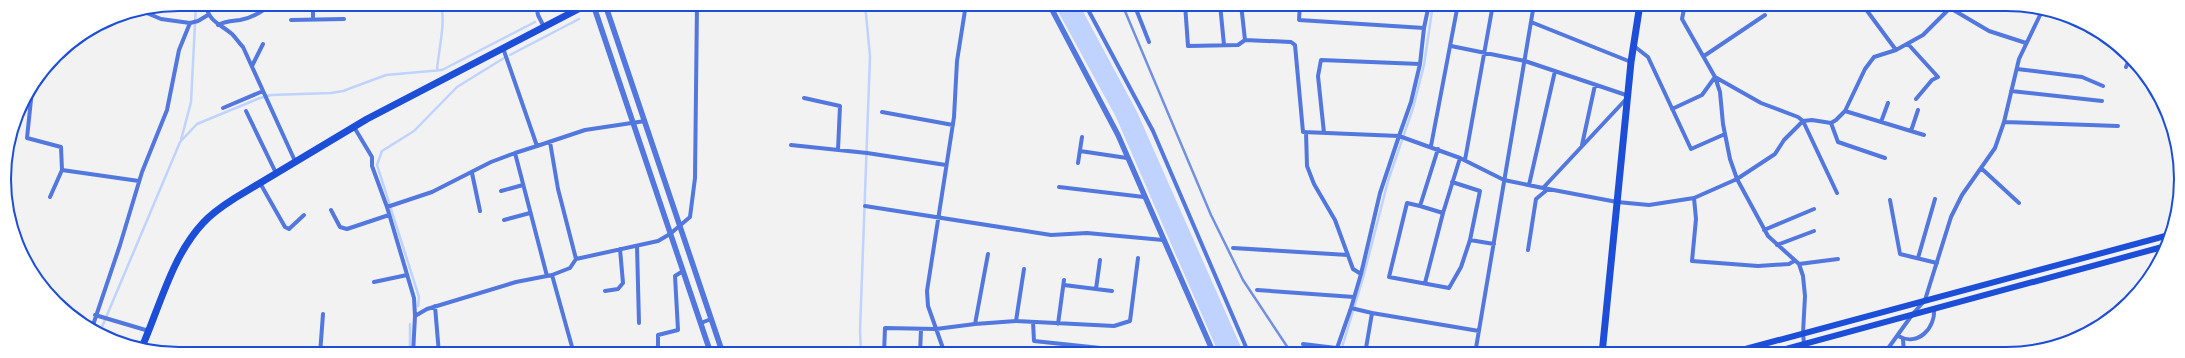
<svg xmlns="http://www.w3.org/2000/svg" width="2185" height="358" viewBox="0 0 2185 358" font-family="Lora,serif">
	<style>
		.water { fill: #bfd3fe }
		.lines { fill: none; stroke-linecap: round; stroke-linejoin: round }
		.stream { stroke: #bfd3fe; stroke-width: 2.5 }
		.minor { stroke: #5277de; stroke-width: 4 }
		.tertiary { stroke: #5277de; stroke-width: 5.5 }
		.secondary { stroke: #1d4ed8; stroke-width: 6 }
		.primary { stroke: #1d4ed8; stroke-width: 7 }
		.rail { stroke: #7290e2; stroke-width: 2.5 }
		.rim { fill: none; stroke: #1d4ed8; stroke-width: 2 }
	</style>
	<rect width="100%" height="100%" fill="#f2f2f2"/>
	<!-- water -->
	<path class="water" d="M1054,4h25l58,108 107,242h-25l-103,-237z"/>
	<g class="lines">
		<!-- stream -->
		<path class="stream" d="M510,55l69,-36
			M437,70c1,-17 10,-52 3,-66
			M181,140l10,-38 5,-98
			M418,306l1,-9 -42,-132 5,-14 32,-20 43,-44 47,-29
			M99,334l76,-180 5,-12 17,-18 63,-26 11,-3 60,-2 12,-2 43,-16 56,-5 93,-48
			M410,354v-30
			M861,354l-1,-23 10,-275 -5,-52
			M1340,354l23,-76 25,-97 25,-73 11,-43 9,-61"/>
		<!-- minor -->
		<path class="minor" d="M205,4c5,19 14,19 27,30 4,4 7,9 11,13l52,114
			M419,4l3,6
			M536,4l2,11 6,12
			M1085,4l68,127 96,223
			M1134,4l15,38
			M1185,4l3,42 50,-1 7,-5
			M1220,4l4,41
			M1241,4l4,36 46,2 4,3 8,87 96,4 12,-34 9,-38 -99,-4 -3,16 6,57
			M1300,4l-1,16 125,8
			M1685,4l-3,15 33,58 5,15 3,32 7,35 7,20 31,57 31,28 4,12 2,20 -2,37 2,21
			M1862,4l34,46
			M1866,10l7,-6
			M142,11l19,8 29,4
			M291,20l53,-1
			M313,20v-16
			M1531,22l100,40
			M218,25c7,-4 14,-4 22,-5 12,-2 22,-8 31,-16
			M1908,44l30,33 -6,3 -16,19
			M1451,46l74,15 104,35 -86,92
			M1634,46l14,11 43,92 34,-15
			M503,48l34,98 -22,7 32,123
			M1704,56l61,-41
			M1420,64l4,-36 5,-24
			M252,66l11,-22
			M2126,67l4,-9
			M2017,69l65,8 21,9
			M32,90l-5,48 34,9 1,23 77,11
			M2011,91l91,10
			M804,98l36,8 -2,44
			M223,108l40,-17
			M1672,109l30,-14 13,-18 46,26 37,14 5,4 34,72
			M246,111l30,62
			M1845,111l79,24
			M882,112l71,13
			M1881,122l7,-19
			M2004,122l114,4
			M1831,123l7,19 47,16
			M354,127l18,30v9l15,41 27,91 1,18 -2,38
			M1911,131l7,-21
			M1306,132l1,34 7,18 21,36 18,49 8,5 -10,34 21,5
			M550,142l8,47 18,70
			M791,145l76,8 79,12
			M1582,145l13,-60
			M537,146l48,-16 60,-9
			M1431,146l27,-142
			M1438,149l-18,57 -13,-3 -18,74 60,11 12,-21 9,-27
			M1080,151l47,7
			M1465,160l28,-156
			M1078,163l4,-26
			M1981,168l38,35
			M472,173l8,38
			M1452,182l28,9 -10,49 24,4
			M260,183l25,44 4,2 15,-14
			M1529,185l26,-114
			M1059,187l85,10
			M501,191l22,-6
			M50,197l12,-27
			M1694,198l2,21 -4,42 66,5 31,-2 5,-3
			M1890,200l10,54 37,9
			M865,206l186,29 36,-2 76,7
			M1420,206l23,7 17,-55
			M387,207l45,-15 59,-30 24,-9
			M331,210l9,17 7,2 42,-14
			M504,220l26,-7
			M1764,230l50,-21
			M1777,245l37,-14
			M637,246l2,77
			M1233,248l115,7
			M1528,250l8,-51 12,-10
			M1918,258l17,-59
			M1799,264l39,-5
			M2152,272l6,-10
			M1361,274l19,-81 19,-57 61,22 44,22 39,8 74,14 32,3 45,-7 43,-19 38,-25 9,-14 19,-19 9,-1 19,3 5,-3 9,-9 20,-42 9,-12 22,-7 27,-15 27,-27 39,23 37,12
			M552,275l22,79
			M374,282l33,-7
			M1425,283l18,-70
			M1064,285l48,6
			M1096,289l4,-29
			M1257,290l97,7
			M605,291l13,-2 5,-6 -3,-34
			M435,306l4,48
			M95,315l54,16
			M415,316l12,-7 89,-27 36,-7 18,-7 6,-9 82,-18 12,-7 20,-17 5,-39 2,-174
			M1016,321l98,5 16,-5 8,-63
			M1033,322l1,19 76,8
			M701,323l10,-4
			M975,324l41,-3 8,-52
			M1058,324l6,-44
			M92,328l28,-83 22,-73 25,-62 12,-60 11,-27 8,-2 10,-6
			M1898,336c20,11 38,-8 36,-28
			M1903,339l1,15
			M1303,344l33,4
			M320,354l3,-40
			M487,354h10
			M654,354l4,-8v-11l20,-5 -3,-54 8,-5
			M884,354l1,-26 51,1 39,-5 13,-70
			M920,354l1,-25
			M945,354l-17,-48 -1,-15 27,-174 3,-56 9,-57
			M1335,354l16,-46
			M1365,354l7,-41 107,18
			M1475,354l59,-350
			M1884,354l28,-39 13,-15 26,-83 11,-22 33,-47 9,-26 15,-63 23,-48"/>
		<!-- tertiary -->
		<path class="tertiary" d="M593,4l118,350
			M605,4l118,350
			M1049,4l69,131 96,219"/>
		<!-- secondary -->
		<path class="secondary" d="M1727,354l442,-119
			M1767,354l399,-108"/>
		<!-- primary -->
		<path class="primary" d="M142,347c18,-41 30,-91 61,-124 9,-10 21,-18 32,-25l132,-79 221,-115
			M1602,354l29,-292 9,-58"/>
		<!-- rail -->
		<path class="rail" d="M1122,4l89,211 32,65 49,74"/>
	</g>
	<!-- crop -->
	<path d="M0 0H2185V358H0ZM179 11H2006A168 168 0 0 1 2174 179V179A168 168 0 0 1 2006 347H179A168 168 0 0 1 11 179V179A168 168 0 0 1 179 11Z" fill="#fff" fill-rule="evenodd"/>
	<path class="rim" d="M179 11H2006A168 168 0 0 1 2174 179V179A168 168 0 0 1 2006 347H179A168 168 0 0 1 11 179V179A168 168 0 0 1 179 11Z"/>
</svg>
